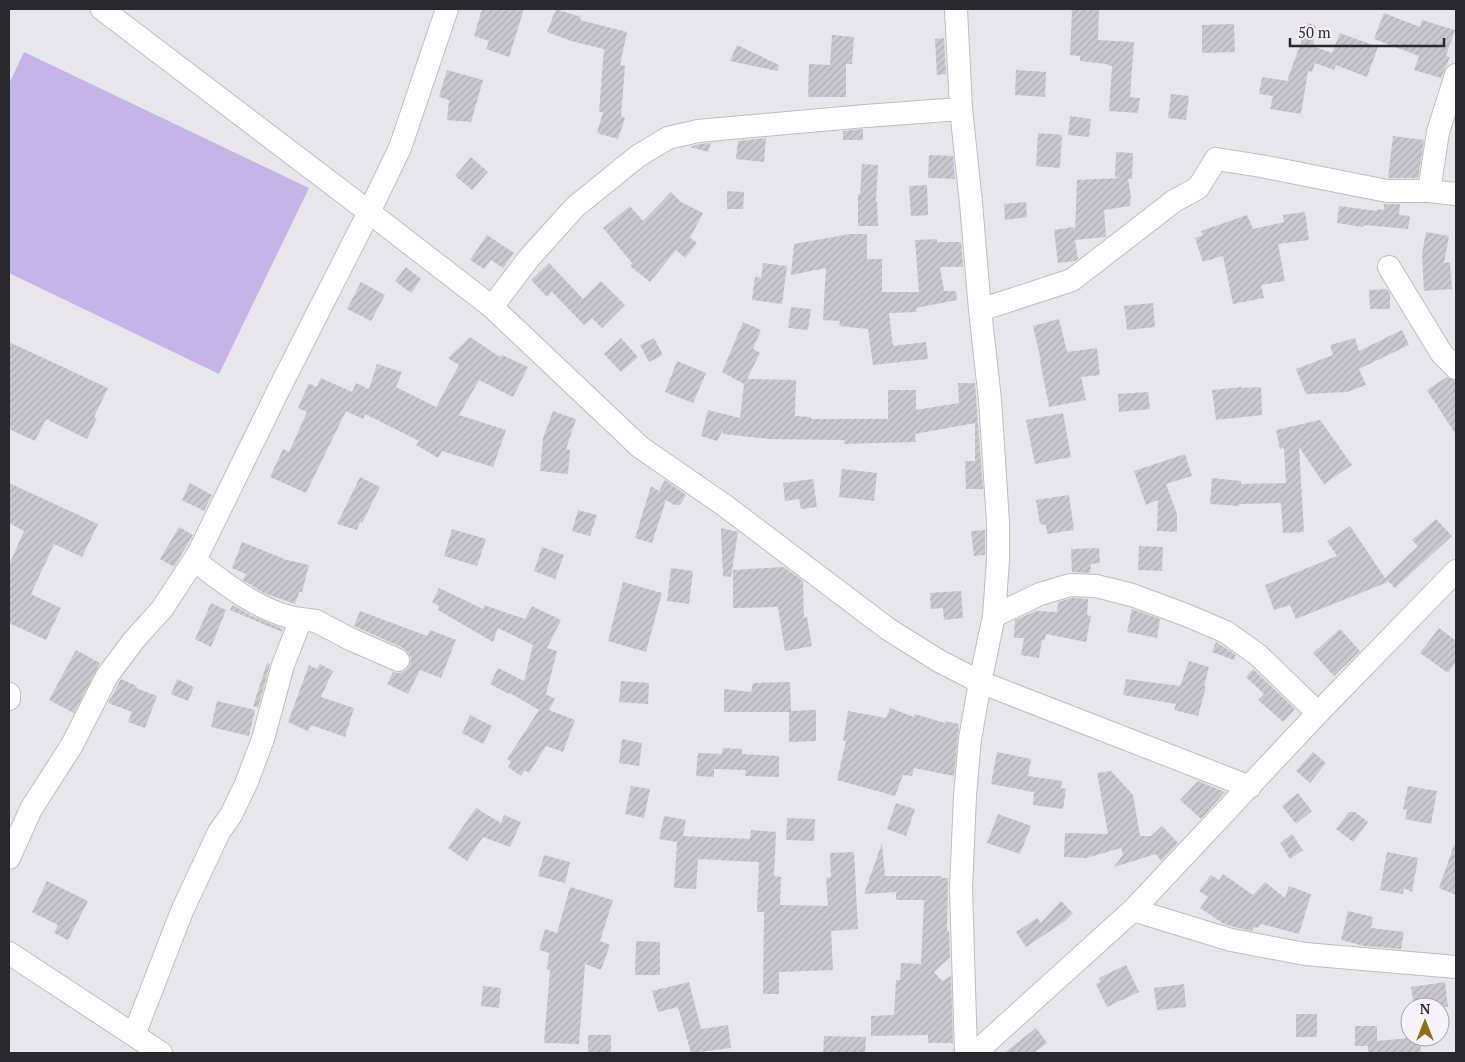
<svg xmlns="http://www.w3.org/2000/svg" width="1465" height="1062" viewBox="0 0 1465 1062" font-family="'PT Serif',serif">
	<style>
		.pitch { fill: #c4b4e8 }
		.building { fill: url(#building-hatch) }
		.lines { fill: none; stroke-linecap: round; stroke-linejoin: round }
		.minor-casing { stroke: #bebdc2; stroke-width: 24 }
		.minor { stroke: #fff; stroke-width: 22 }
	</style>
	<defs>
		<pattern id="building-hatch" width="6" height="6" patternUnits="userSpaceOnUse" patternTransform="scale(1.25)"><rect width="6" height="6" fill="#cac9cf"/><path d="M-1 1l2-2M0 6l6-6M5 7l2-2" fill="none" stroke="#aeadb2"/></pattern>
	</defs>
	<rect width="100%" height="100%" fill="#e7e6eb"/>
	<!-- pitch -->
	<path class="pitch" d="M24,52l285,136 -90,186 -210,-101v-189z"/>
	<!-- building -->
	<path class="building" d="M482,9h42l-15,48 -23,-8 3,-8 -15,-5z
		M556,9l25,8 -1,3 47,12 -7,33 5,1 -4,50 4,2 -7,21 -21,-6 6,-21h-4l5,-63 -33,-8 -24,-9z
		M1072,9h27l-1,31 36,2 -4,55 10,1 -2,15 -29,-2 3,-45 -5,-1v-1l-27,-3v-5l-10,-1z
		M1384,13l36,14 2,-7 33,10 -9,26 4,1 -9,21 -27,-8 5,-14 -45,-17z
		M1308,23l8,3 -3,20 19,7 8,-20 38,14 -11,30 -31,-12 -2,5 -19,-7 -3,9 -4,-1 -7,43 -31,-5 3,-13 -14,-2 3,-17 25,4z
		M1234,24l1,28 -33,1v-28z
		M832,35l22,2 -2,27h-6v33h-38l1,-33 21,1z
		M944,38l2,36 -9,1 -2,-36z
		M737,45l42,20 -2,6 -47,-10z
		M447,70l36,10 -12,42 -24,-2 2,-20 -10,-3z
		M1016,70l30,2 -1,25 -30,-2z
		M1171,94l18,2 -3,24 -18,-2z
		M1070,116l21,3 -2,18 -21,-2z
		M863,129v11h-20v-9z
		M1038,133l24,2 -2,33 -24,-2z
		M1393,136l31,4 -6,38h-30z
		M766,138l-2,24 -28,-3 2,-18z
		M711,143l-3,9 -18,-5 10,-3z
		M1116,152l17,1 -1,26h-4l3,17 -1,10 -26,4 2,27 -31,3 3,19 -3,2 -17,2 -4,-33 20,-3 1,5 2,-52 45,-2 -7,-1z
		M929,155l24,1 2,23 -27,-1z
		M471,157l17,15 -16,18 -17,-14z
		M862,164l16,1 -2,37h1l1,24h-20v-32h2z
		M927,185l1,30 -17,1 -2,-30z
		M727,191l17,1 -1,17h-16z
		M671,192l10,10 22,11 -13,25 7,5 -12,15 -9,-8 -26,32 -20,-16 2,-3 -29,-35 27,-22 13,15z
		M1026,202l1,15 -22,3 -1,-16z
		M1384,204h16l-1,11 11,1 -2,13 -44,-4 -1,2 -26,-4 2,-17 38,5v-2l7,1z
		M1305,212l4,28 -31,4 7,37 -24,4 3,13 -31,6 -10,-48 -20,6 -8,-24 8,-3 -2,-4 46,-16 6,14 31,-7 -1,-7z
		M1426,232l23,4 -5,27 6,-1 2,27 -28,2 -2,-37z
		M850,234h17v25h15v33h37l-4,-52 22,-1v3h24l2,25h-23l4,24h12l1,9 -41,8 1,4 -28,1 4,33 33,-4 2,17 -55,6 -5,-36 -29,-3 1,-5 -17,-1 3,-52 -35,7 3,-31z
		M487,235l27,18 -11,15 -12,-8 -7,9 -14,-9z
		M549,263l34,36 18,-18 24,24 -23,23 -10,-10 -8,7 -32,-33 -5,5 -16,-17z
		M763,263l24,3 -5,38 -30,-4 3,-23 6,1z
		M406,267l15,12 -10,14 -16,-12z
		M361,282l24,13 -14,26 -24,-12z
		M1387,289l3,4v16h-20l-1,-19z
		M1153,303l2,24 -28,3 -3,-24z
		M791,307l20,2 -3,21 -20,-2z
		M1059,319l8,33 30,-4 3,27 -19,2 5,23 -37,7 -9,-46h1l-8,-35z
		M743,322l18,8 -8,19 7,4 -13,26 49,1 -1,36 16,1v2h77v-29h28v20l43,-7 -1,-20h17l8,106h-17l-1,-28h10v-38l-60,11 1,8 -72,2 1,-4 -77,-1 -45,-5v-4l-6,11 -16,-5 7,-26 32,8 4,-34 -22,-12z
		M1402,330l7,15 -50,24 7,16 -19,7 -41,2 -10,-25 37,-14 -3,-10 25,-7 4,13z
		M470,337l30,20 2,-2 26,12 -15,30 -34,-17 -20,35 47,15 -13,37 -51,-16 -4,7 -22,-13 3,-4 -54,-27 -2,5 -17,-8 -40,82 -36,-16 13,-28 6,3 18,-40 -9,-4 11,-25 7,4 5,-9 31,14 4,-9 13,6 8,-25 25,8 -6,15 40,20 23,-42 -11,-7z
		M621,338l17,19 -17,15 -17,-18z
		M654,338l9,17 -14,7 -9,-17z
		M9,342l99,46 -14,29 3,1 -10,21 -41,-20 -11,22 -26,-12z
		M677,361l29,12 -13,30 -28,-11z
		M1447,377l9,4v54l-29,-45z
		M1242,387v1l19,-1 1,28 -46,5 -4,-30z
		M1148,392l2,17 -31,3 -1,-18z
		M553,411l23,8 -10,30 4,1 -2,24 -28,-3 3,-33z
		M1063,413l8,44 -36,7 -9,-44z
		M1320,420l32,45 -28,19 -25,-37 5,85 -21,1 -2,-30 -42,1v2l-29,-2 2,-26 29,3v3l45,-1 -2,-35 -4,1 -4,-19z
		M1185,454l7,22 -26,8 11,30v18l-20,-1 1,-31 -12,5 -12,-34z
		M842,469l35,4 -3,28 -35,-4z
		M360,477l20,10 -18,36 -2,-1 -3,8 -20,-6z
		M813,479l4,28 -16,2 -2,-10 -14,2 -2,-18z
		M665,480l21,15 -6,10h-6l-8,-5 -14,43 -17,-5 16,-52 8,5z
		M9,483l89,41 -16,33 -28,-13 -23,50 30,14 -15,32 -37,-17v-58l15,-34 -15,-8z
		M190,483l22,12 -8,16 -22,-11z
		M1069,495l5,35 -27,4 -1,-9 -6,-1 -4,-24z
		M578,510l19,5 -7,21 -18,-5z
		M1436,519l16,17 -57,52 -9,-9 2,3 -92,37 -6,-14 -16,5 -9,-25 72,-29 -10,-15 23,-15 35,52 33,-32 -6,-6z
		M179,527l14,8 -19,32 -14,-8z
		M721,528l17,4 -7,45 -8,-1z
		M452,529l34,10 -9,27 -33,-10z
		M985,530v25l-11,1 -3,-25z
		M242,542l45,18 22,5 -7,27h-3l-4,12 -31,-11 -21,-13 3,-6 -14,-6z
		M1139,546l24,1 -1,24 -24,-1z
		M542,547l22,8 -9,24 -21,-8z
		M1099,548l1,15 -9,1 -1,9 -18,-1 -1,-23z
		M784,567l19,14 1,37 3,-1 5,29 -27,5 -7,-44 -45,1v-38z
		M671,568l22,3 -4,33 -22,-3z
		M623,582l39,11 -16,59 -38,-11z
		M439,588l44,21 1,-4 41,14 7,-13 29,14 -14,28 10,3 -11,43 9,5 -6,11 26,10 -12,32 -17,-6 -17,27 -4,-3 -4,6 -13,-9 3,-5 -4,-3 32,-49 -29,-17 -1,1 -19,-10 8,-16 26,13 9,-36 -35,-17 -5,14 -55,-32 1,-4 -7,-4z
		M961,591l2,27 -19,2 -1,-12 -12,1 -1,-16z
		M1072,598l16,1 -1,16 4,1 -5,26 -40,-8 -1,6h-3l-3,18 -18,-3 3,-17h-10l1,-18 21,-9 21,1 1,-10z
		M211,603l15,7 -15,37 -16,-8z
		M233,605l19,11 31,13 -1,3 -52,-22z
		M1132,609l28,10 -3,19 -30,-6z
		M360,611l67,25 3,-6 26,10 -15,38 -21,-8 -12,24 -21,-10 6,-12 7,1 6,-3 4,-5 1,-7 -3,-6 -5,-4 -49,-22z
		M1439,628l17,13v21l-8,11 -28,-20z
		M1340,629l20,22 -26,25 -21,-23z
		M1216,642l20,13 -2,5 -22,-8z
		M76,650l24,13 -26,50 -25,-13z
		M1189,661l20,6 -5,19 2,1 -8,29 -24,-6 2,-6 -53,-9 3,-16 54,7z
		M267,663l3,1 -12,44 -5,-2z
		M320,664l13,7 -12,26 33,11 -9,29 -34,-12 -3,6 -20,-9 21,-57 8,4z
		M1253,669l42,40 -12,13 -25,-22 6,-6 -18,-17z
		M121,679l16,7 -1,2 21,8 -12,32 -17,-6 4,-10 -24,-9z
		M177,679l17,8 -6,14 -17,-7z
		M621,681l28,2 -1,21 -29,-2z
		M790,682l1,29 25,-1v31l-27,1v-30h-65v-23l27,3 2,-9z
		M217,701l38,9 -6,26 -38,-9z
		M890,708l24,9 1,-3 30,9v-2l14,3 -5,52 -40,-8 -2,8 -9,-1 -8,21 -58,-16 9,-39h-3l5,-30 38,7z
		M470,715l22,11 -9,18 -21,-11z
		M622,739l20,4 -3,23 -20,-3z
		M723,748l19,1v5l37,2v21l-34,-1 1,-6 -32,-1v8l-18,-1 2,-23 24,1z
		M997,752l34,7 -3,17 34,5 -1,7 5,1 -3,20 -30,-4 1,-13 -43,-8z
		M1313,752l13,11 -16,20 -14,-12z
		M1111,771l22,24 7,41h11l11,-10 16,17 -17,18 -5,-7 -42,13 9,-12 -2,-7 -35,10 -22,-1 1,-24 43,1 -11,-61z
		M1198,781l27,11 -24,27 -21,-19z
		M631,786l19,3 -6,29 -19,-4z
		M1408,786l29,5 -6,33 -26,-5 2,-9 -4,-1z
		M1298,793l14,18 -16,13 -14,-18z
		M896,803l19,6 -9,27 -19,-7z
		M476,808l25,15 3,-8 17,7 -11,25 -27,-10 -16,24 -19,-13z
		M1349,812h6l13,10 -15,20 -17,-13z
		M998,814l33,12 -11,28 -33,-11z
		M664,816l22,4 -3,16 67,3 1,-9 25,2 -2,44 7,1 -1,28 48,1 -2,-28 5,-1 -1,-24 24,-1 4,77 -27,2 2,39 -54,2v22h-16l1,-82h-7l2,-50 -61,-3 -2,30 -22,-1 3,-46 -18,-3z
		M787,818l28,1 -1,22 -28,-1z
		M1292,834l11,16 -13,9 -10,-16z
		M882,843l3,33h57v2h6l-1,53h2l1,26 -16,15 8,9 9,-5 2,67h-25v-8l-57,1v-20l23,-1 2,-35h4l1,-17 20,1 3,-64h-28v-8l-32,2z
		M1454,845l2,1v49l-17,-7z
		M1387,852l31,6 -6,34 -8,-4 -1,6 -23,-4z
		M544,855l26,7 -5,21 -27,-7z
		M1223,874l30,21 12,-13 20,16 4,-12 22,8 -12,40 -38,-10 -3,4 -4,-1 -2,4 -18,-4 -10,-3 -24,-16 8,-11 -9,-6 12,-16 8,5z
		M47,881l41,20 -20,39 -14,-7 4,-8 -26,-13z
		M570,887l43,13 -13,41 10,4 -9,25 -16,-6 -6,80 -35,-1 6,-73h-3l2,-17 -10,-3 6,-21 12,4z
		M1061,901l12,12 -8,8 -39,26 -10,-15 21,-14 4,5z
		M1348,911l25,6 -2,11 33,4 -3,17 -37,-3 -23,-6z
		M636,941l24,1v33h-25z
		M1126,965l13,27 -32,15 -11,-23 4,-2 -1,-4z
		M689,982l12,47 27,-4 3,23 -40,5 -13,-46 -20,5 -6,-21z
		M1445,982l3,25h-34l-3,-20z
		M1184,984l2,23 -29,3 -3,-22z
		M483,986l18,2 -2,20 -18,-2z
		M1296,1014h21v23h-21z
		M1355,1026h22v15l43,-4 1,16h-53v-7h-13z
		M1036,1028l11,15 -13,10h-30z
		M588,1035h23v18h-23z
		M824,1036l42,1 -1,16h-42z"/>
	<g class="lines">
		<defs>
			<path id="minor" d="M102,9l267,203 123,95 148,140 84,58 164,124 51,32 41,21 270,105
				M956,9l5,100 10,94 9,107 10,90 8,122v38l-4,56 -14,66 -10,57 -5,57 -4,92 5,165
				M1429,191l9,-59 18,-57
				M1389,267l53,87 14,14
				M492,307l37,-49 46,-51 63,-51 30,-18 30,-7 167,-15 96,-7
				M980,310l92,-30 102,-79 24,-13 18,-29 45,7 126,25h42l27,3
				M194,560c30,23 68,54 107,59
				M994,616l46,-22 30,-9 26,1 36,9 54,20 40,17 32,23 60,58
				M9,694v5
				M9,858l22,-49 41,-64 35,-69 27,-36 28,-31 36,-55 81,-165 90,-177 31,-64 47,-139
				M1133,910l98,30 74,14 151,13
				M9,953l152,100
				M134,1035l48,-124 37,-79 12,-17 15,-31 17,-45 20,-74 18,-46 15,2 34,18 48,21
				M975,1053l158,-143 185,-197 138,-142"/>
		</defs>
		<!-- minor casing -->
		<use href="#minor" class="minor-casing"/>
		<!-- minor -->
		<use href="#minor" class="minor"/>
	</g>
	<!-- border -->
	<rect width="1465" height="1062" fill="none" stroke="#29282a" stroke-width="20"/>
	<!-- north arrow -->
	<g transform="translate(1425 1022)"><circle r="24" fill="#f5f3f9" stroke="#a3a2a6"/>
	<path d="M0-4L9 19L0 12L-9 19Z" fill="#8e7115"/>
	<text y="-8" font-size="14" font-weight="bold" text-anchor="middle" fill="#29282a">N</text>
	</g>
	<!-- scale -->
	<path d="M1290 38v8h154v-8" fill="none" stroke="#29282a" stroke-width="2.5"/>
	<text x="1298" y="38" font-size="15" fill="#29282a" stroke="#f5f3f9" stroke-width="4" paint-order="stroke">50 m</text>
</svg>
